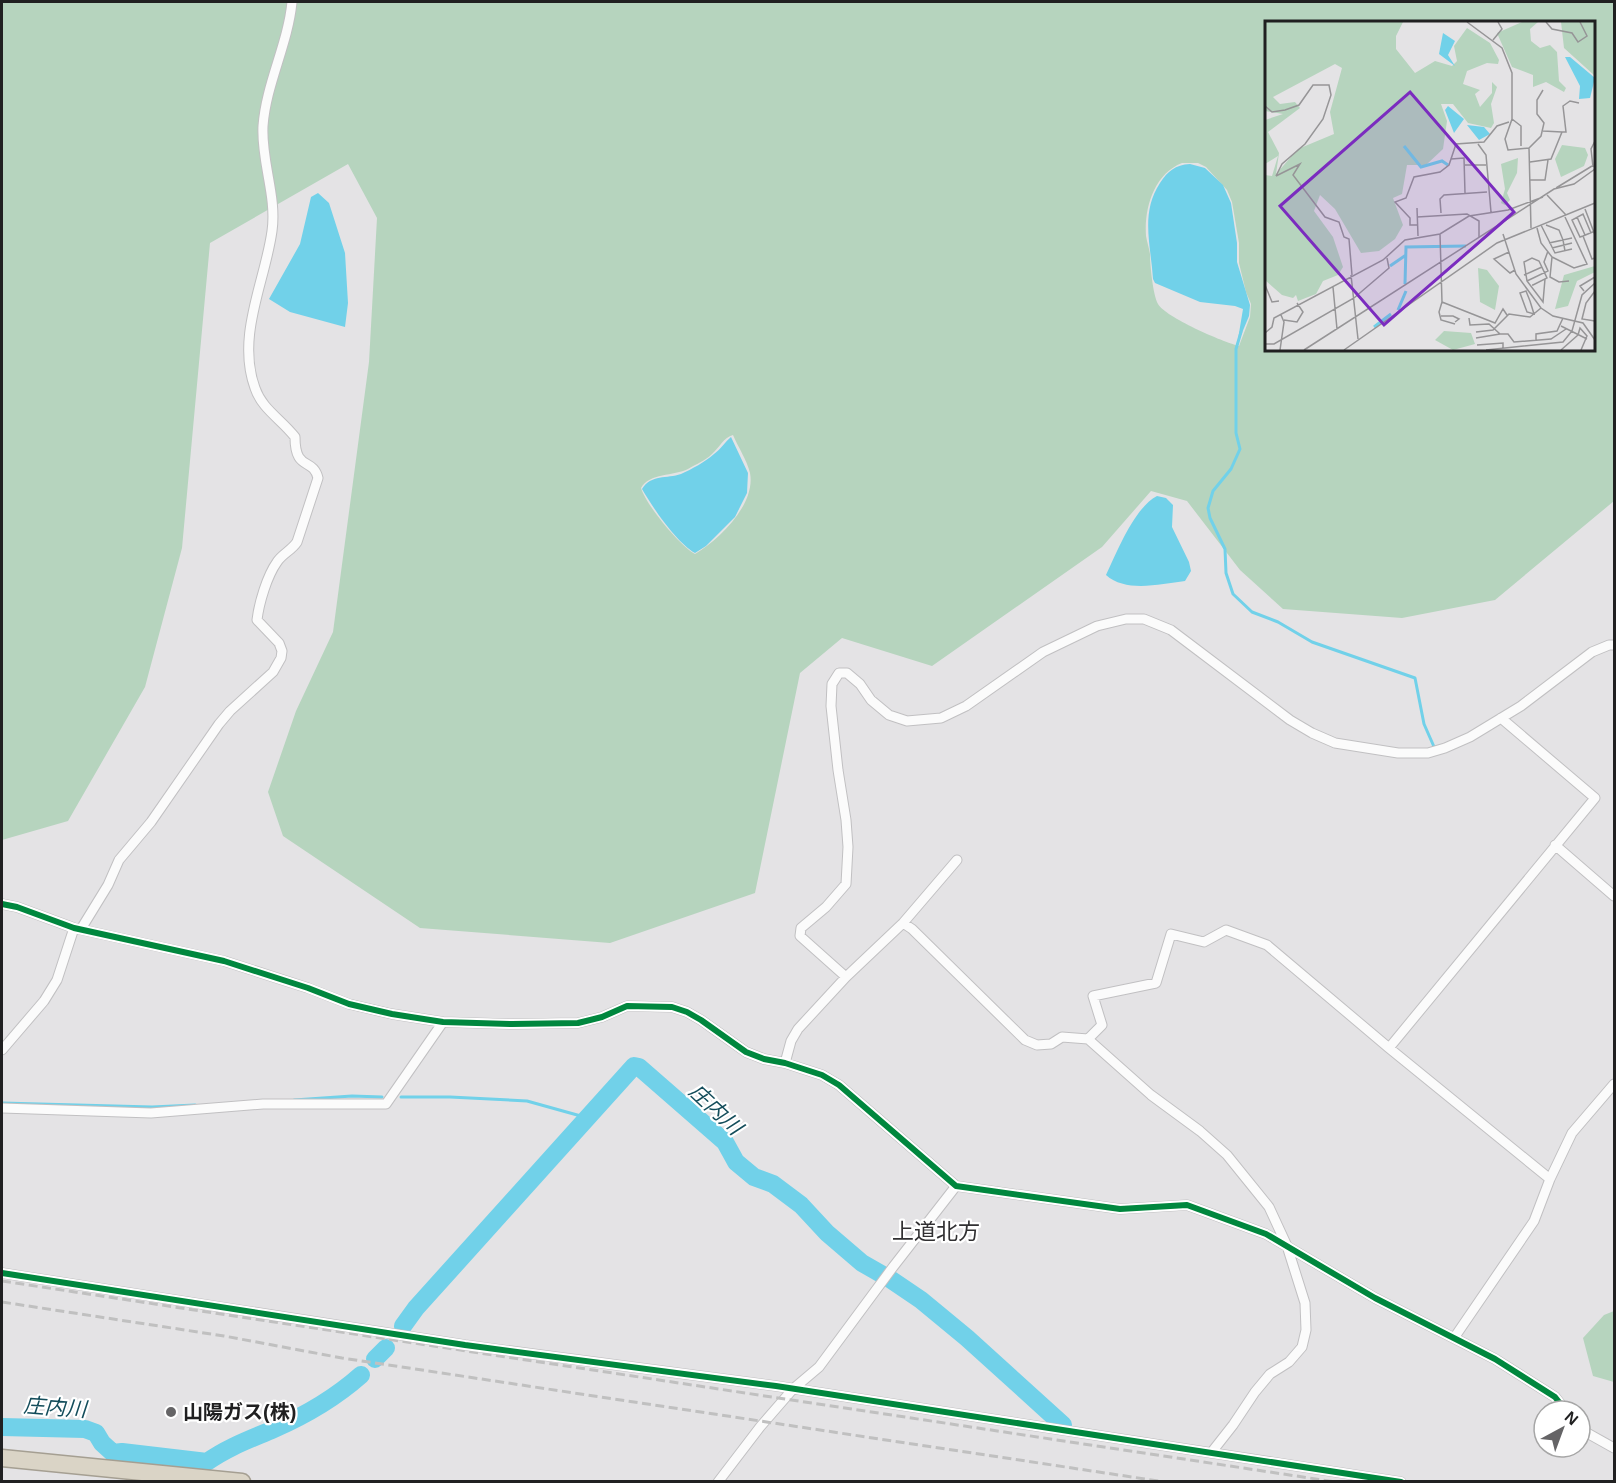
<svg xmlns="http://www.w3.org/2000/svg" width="1616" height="1483" viewBox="0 0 1616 1483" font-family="Arial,'Noto Sans JP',sans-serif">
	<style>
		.green { fill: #b6d4be; fill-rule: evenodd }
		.water { fill: #71d1e9 }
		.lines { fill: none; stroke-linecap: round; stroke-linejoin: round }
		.stream { stroke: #71d1e9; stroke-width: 3 }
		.river { stroke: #71d1e9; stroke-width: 18 }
		.street-casing { stroke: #c1c0c2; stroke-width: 11 }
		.highway-casing { stroke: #a59f92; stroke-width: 19 }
		.street { stroke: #fbfbfb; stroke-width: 9 }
		.highway { stroke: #dad4c6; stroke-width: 16 }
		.rail { stroke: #c0c0c0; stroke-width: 3; stroke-dasharray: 9 4.5; stroke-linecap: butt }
		.cycleway-casing { stroke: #fff; stroke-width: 10 }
		.cycleway { stroke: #00873e; stroke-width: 6 }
		.poi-dot { fill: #656466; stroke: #fff; stroke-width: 2 }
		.labels { text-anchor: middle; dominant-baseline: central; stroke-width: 4.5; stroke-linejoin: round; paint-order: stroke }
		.poi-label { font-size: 20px; font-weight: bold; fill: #202021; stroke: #fff; text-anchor: start }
		.water-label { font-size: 21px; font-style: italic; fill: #144d5b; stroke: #fff }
		.quarter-label { font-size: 22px; fill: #313032; stroke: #fff }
		.inset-river { fill: none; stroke: #71d1e9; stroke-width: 3 }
		.inset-road { fill: none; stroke: #969597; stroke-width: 1.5 }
		.view { fill: #7b2cbf; fill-opacity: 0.15; stroke: #7b2cbf; stroke-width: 3 }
		.inset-edge { fill: none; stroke: #202021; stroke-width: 3 }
	</style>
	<rect width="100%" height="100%" fill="#e4e3e5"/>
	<!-- green -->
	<path class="green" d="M2,2h1612v499l-119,99 -93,18 -119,-9 -43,-39 -53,-69 -36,-10 -49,56 -170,119 -90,-28 -42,35 -45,220 -145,50 -190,-15 -137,-92 -15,-44 28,-81 37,-79 36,-270 8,-144 -29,-54 -138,79 -28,305 -37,139 -77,134 -66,19zM1266,22h328v328h-328zM1182,163h16l8,4 21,23 5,12 7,41v20l7,29 5,12 -1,13 -11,29c-16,-4 -74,-29 -81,-42 -5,-9 -8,-39 -8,-50 -1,-6 -3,-12 -4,-18 -2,-28 8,-62 36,-73zM733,435c5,12 14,25 17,38 6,31 -31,67 -55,81 -15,-8 -49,-49 -54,-66 8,-15 33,-12 47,-19 8,-5 17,-8 24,-15 7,-6 12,-17 21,-19z
		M1614,1311v71l-21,-6 -10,-38 21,-23z"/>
	<!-- water -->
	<path class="water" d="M1190,164l15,4 18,17 8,18 6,40v19l13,43 -1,11 -12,29 6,-36 -8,-3 -35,-4 -45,-19 -2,-4c-2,-33 -13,-66 7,-96 8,-12 15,-18 30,-19z
		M318,193l11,10 16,50 3,50 -3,24 -55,-15 -21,-13 31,-55 11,-47z
		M731,437l17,36 -1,20 -12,24 -29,29 -11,7c-19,-11 -42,-45 -53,-64 9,-15 25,-10 39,-15 11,-5 24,-12 33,-20 7,-5 11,-12 17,-17z
		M1157,496l9,2 7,7 -1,22 17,35 2,9 -6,10c-25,3 -59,12 -79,-6 11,-23 28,-67 51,-79z"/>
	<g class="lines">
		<!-- stream -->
		<path class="stream" d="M1241,332l-5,17v84l4,16 -9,20 -18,22 -5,17 2,10 15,31 1,24 7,21 19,18 26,10 34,20 103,36 9,46 11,25
			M401,1097h49l77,4 61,17
			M294,1100l58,-4 30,1
			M2,1103l150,4 43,-2"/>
		<!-- river -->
		<path class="river" d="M403,1326l13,-18 218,-242 5,1 86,75 11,20 18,15 19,7 28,21 26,28 35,30 28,16 31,21 46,38 96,87
			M375,1359l11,-11
			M2,1427l83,2 11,4 6,10 11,10 9,-1 85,10c21,-15 44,-23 67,-33 32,-14 61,-31 87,-54"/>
		<defs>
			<path id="street" d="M1555,845l59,51
				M2,904l15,3 57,21 150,33 84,27 41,16 43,10 51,8 69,2 66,-1 24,-6 25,-11 45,1 15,5 14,8 45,32 18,7 21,4 37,12 17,10 117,101 164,23 67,-4 79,29 109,64 120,61 60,38 11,14
				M903,923l9,6 113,111 12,5 14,-1 11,-7 26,2 63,56 49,36 27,24 42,52 18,39 18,57 1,27 -4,17 -13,15 -19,12 -15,18 -22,33 -22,28
				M81,929l27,-44 11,-25 32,-38 68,-98 11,-13 43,-39 8,-14 1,-7 -3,-8 -22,-23c2,-17 10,-44 20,-58 5,-8 15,-12 20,-20l21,-64c-5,-21 -23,-6 -23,-41 -14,-18 -33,-28 -40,-49 -19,-52 10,-106 17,-157 5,-35 -11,-70 -9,-105 3,-42 25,-82 29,-124
				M846,977l-46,-41 1,-8 25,-21 20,-23 2,-37 -2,-27 -8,-50 -7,-64 1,-22 7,-11h8l13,11 11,16 18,15 18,6 34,-3 25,-12 77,-54 54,-26 29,-7h18l27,11 119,90 22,13 23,10 63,10h30l17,-5 25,-11 51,-31 71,-54 17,-7h5
				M1088,1039l14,-14 -9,-29 63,-13 15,-49 33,8 22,-12 41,15 122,103 161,131
				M1389,1048l206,-250 -94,-80
				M2,1050l42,-49 13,-21 17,-52
				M785,1063l6,-22 7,-12 48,-52 57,-54 54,-63
				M2,1108l149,5 112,-9h123l57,-82
				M2,1273l463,72 311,41 625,96
				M1454,1338l80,-117 16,-42 22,-46 42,-49
				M1580,1429l34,19
				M718,1482l42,-55 33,-38 26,-22 74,-100 63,-81"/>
			<path id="highway" d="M2,1458l240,24"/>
		</defs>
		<!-- street casing -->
		<use href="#street" class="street-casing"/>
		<!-- highway casing -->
		<use href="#highway" class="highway-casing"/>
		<!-- street -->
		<use href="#street" class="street"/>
		<!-- highway -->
		<use href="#highway" class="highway"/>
		<!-- rail -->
		<path class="rail" d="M2,1281l1334,201
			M2,1302l222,34 118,22 823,124"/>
		<defs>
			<path id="cycleway" d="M2,904l15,3 57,21 150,33 84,27 41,16 43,10 51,8 69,2 66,-1 24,-6 25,-11 45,1 15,5 14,8 45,32 18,7 21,4 37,12 17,10 117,101 164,23 67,-4 79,29 109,64 120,61 60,38 11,14
				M2,1273l463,72 311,41 625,96"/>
		</defs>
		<!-- cycleway casing -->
		<use href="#cycleway" class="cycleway-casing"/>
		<!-- cycleway -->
		<use href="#cycleway" class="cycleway"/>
	</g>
	<!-- markers -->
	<circle class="poi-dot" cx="171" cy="1412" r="6"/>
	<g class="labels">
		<!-- poi labels -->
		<g class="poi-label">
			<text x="183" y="1412">山陽ガス(株)</text>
		</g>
		<!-- water labels -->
		<g class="water-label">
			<text transform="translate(716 1109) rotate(43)">庄内川</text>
			<text transform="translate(55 1407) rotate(4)">庄内川</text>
		</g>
		<!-- quarter labels -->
		<g class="quarter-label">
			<text x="936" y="1231">上道北方</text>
		</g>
	</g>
	<!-- overview -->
	<g transform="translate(1265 21)">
		<rect width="330" height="330" fill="#e4e3e5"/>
		<path d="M0,1h138l-7,14v13l19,24 20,-12 17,5 5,-5 -3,-15 13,-18 23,15 9,17 -1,4 -11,-1 -20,8 -4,13 17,6 -5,4 5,13 12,-14v-11l5,5 -6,17 3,19 -3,5 -23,-5 -15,-19h-12l6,17 -4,28 -17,16h-19l-5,29 -9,4 10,27 -8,14 -16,12 -18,2 -26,-44 -15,-14 -6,16 19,26 10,30 -5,8 -15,6 -7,13 -18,7 -2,-6 -3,3 -11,-3 -17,-15v-105l7,1 6,-20 -13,8v-44l18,-6 -18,-3zM70,43l7,4 -12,44 4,22 -36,15 -22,25 3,-21 -11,-21 32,-24 -5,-6 -15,2 -7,-7zM257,1h16l-8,7 1,12 9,7 10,-3 7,7 2,29 7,7 -2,4 -18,-10 -13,5v-12l-21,-8 -15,-34zM296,1h34v54l-31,-28zM297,124l23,3 3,7 -4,11 -23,11 -6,-18zM253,137l-1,15 -10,20 3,7 -5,5 -4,-2 4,-14 -4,-25zM330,245v6l-18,9 -9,25 -13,3 9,-34zM213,247l9,2 12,16 -4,24 -15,-8zM179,310l27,2 4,11 -22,6 -18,-10z" fill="#b6d4be" fill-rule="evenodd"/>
		<path d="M178,12l12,8 -7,14 7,11 -16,-12zM300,36h5l25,21 -5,20 -11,1 1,-13zM183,85l16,13 -10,14 -9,-23zM202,104l17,2 6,7 -11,6z" fill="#71d1e9"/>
		<path class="inset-river" d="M139,125l17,21 21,-6 6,4M125,245l16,-11M140,263l1,-37 60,-1M133,289l8,-19M109,306l17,-13"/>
		<path class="inset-road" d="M202,1l35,26 10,25v46l-7,20 3,11 21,-2 12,-12 3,-13 -7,-9v-14l6,-10M281,1l6,7 20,4 6,9 9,-6 -7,-14M228,19l9,-11 -4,-7M0,85l7,6 13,-2 14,-5 14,-20h16l2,10 -8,24 -18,25 -23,20 -6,12M247,98l9,7v20M278,110l19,1M213,123l8,11 5,57M264,127l2,80M186,138l13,-1 1,35M265,141l21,-3 11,-27h4l-3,-26 7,-5 9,2M200,144h21M328,146l-2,-18 4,-8M11,155l24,-12 -7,11 32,42 14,5 5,15 5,2 3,36M265,159h15l3,-20M291,167l36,-22M282,174l19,20M152,187l1,28M320,188l10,26M176,192l-1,-14 4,-4 43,-3M152,196l50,-3 12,7v17M312,196l8,18M152,204h-7v-7l-15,-16 11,-4 8,-21 26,-5 9,-7 7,-21 28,-2 13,-16 12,-4M276,204l14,28 17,-4M281,204l13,5 4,10 9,-2M272,207l4,15 11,14 -2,20 9,5 10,-1M326,212l-8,-19 -11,6 8,17 3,-1 12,-5M175,213l2,68 -3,10 2,8 14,4M238,213l13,40 25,34 12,8 30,7 12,17M318,215l9,23 3,-1M284,222l14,-3 2,11M287,227l20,-5M244,231l-15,7 16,14 5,-3M287,236l22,11 13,-4 -22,-47M86,254l7,64M259,254l18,-8M262,260l21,-10 -4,-9 4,-11M0,264l7,17 7,-1M267,264h1l14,-7 -8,-17 -7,-3 -8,4 3,19 16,21 2,-23M68,266l4,42M261,270l4,10 4,13 -7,-2 -7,-19zM319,270l-4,-5 15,-9M330,270l-9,12 -4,16 13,2M177,281l53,21 8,-14 4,6M176,295h12l6,3 -4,3M204,297l1,7 19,-1 11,10 -24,4M19,299l13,2 6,-10 -6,-9M296,305l26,13M211,311l17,-2 16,-16 21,3 11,-9M0,312l7,-6 2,-9 109,-58 22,-20 35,-6 29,-18 39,-6 35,-13M235,313h8l6,8 37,-3 15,-10M313,314l2,-7 7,8 -6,14M271,319v-6l21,-3 6,-13M0,323h9l80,-46 35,-30 -2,-10M212,324l26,-2v6M15,329l4,-28 -3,-7M39,329l250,-161 20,-5 21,-15M79,329l153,-107 98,-40M221,329l77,-8 9,-11 10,-36 13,-12M296,329l17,-15"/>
		<path class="view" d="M145,71l104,120 -130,113 -104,-119z"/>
		<rect width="330" height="330" class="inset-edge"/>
	</g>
	<!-- border -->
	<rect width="1616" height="1483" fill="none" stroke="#202021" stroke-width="6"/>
	<!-- north arrow -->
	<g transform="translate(1562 1429) rotate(41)"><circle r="28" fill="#ffffff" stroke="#a6a6a6" stroke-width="1.5"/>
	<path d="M0-4.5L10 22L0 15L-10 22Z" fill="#656466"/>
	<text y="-9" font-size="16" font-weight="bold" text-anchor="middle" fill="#202021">N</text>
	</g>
</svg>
